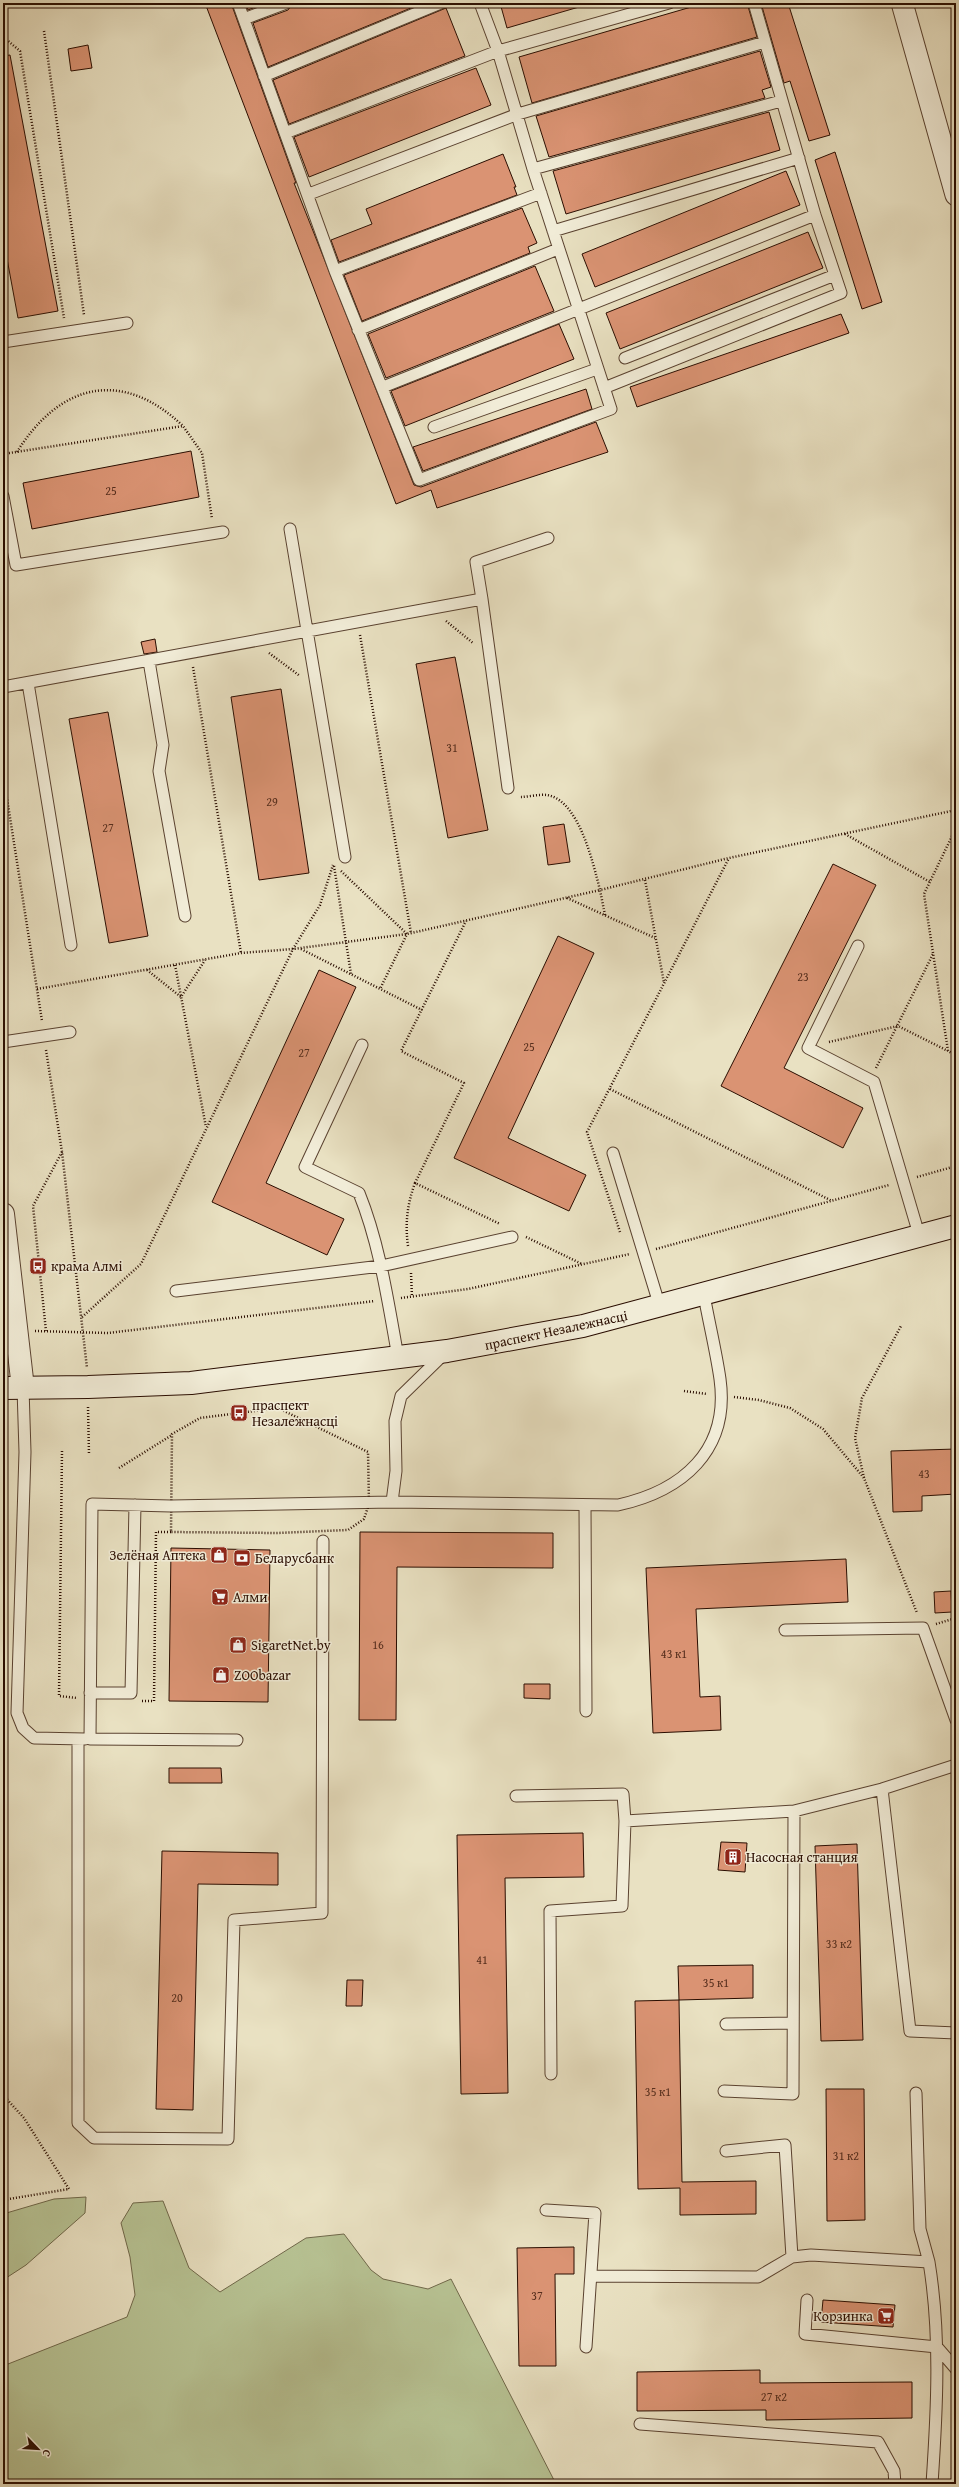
<svg xmlns="http://www.w3.org/2000/svg" width="959" height="2487" viewBox="0 0 959 2487" font-family="'Gentium Book Plus',serif">
	<style>
		.green { fill: #b7c293; stroke: #70684a }
		.building { fill: #da9373; stroke: #2a0d00 }
		.lines { fill: none; stroke-linecap: round; stroke-linejoin: round }
		.service-casing { stroke: #5a4230; stroke-width: 13 }
		.minor-casing { stroke: #5a4230; stroke-width: 23 }
		.tertiary-casing { stroke: #5a4230; stroke-width: 24 }
		.secondary-casing { stroke: #2a0d00; stroke-width: 24 }
		.path { stroke: #2a0d00; stroke-width: 2.5; stroke-dasharray: 1 2; stroke-linecap: butt }
		.service { stroke: #f1ecd7; stroke-width: 11 }
		.minor { stroke: #f1ecd7; stroke-width: 21 }
		.tertiary { stroke: #f1ecd7; stroke-width: 22 }
		.secondary { stroke: #f1ecd7; stroke-width: 22 }
		.labels { text-anchor: middle; dominant-baseline: central; stroke-width: 3; stroke-linejoin: round; paint-order: stroke }
		.number-label { font-size: 12px; fill: #562e1d }
		.poi-label { font-size: 14px; fill: #2a0d00; stroke: #f1ecd7; text-anchor: start }
		.street-label { font-size: 14px; fill: #2a0d00; stroke: #f1ecd7 }
	</style>
	<rect width="100%" height="100%" fill="#e9e1c2"/>
	<filter id="stains"><feTurbulence type="fractalNoise" baseFrequency=".005" numOctaves="4"/><feColorMatrix values="0 0 0 0 .2 0 0 0 0 .09 0 0 0 0 .02 0 0 0 .5 -.17"/></filter>
	<radialGradient id="worn" r=".72"><stop offset=".6" stop-color="#630" stop-opacity="0"/><stop offset="1" stop-color="#630" stop-opacity=".3"/></radialGradient>
	<!-- green -->
	<path class="green" d="M86,2197l-1,16 -59,52 -23,15v-66l51,-15z
		M163,2201l26,67 31,24 86,-54 38,-4 27,36 12,9 45,10 23,-10 105,205h-553v-118l124,-49 8,-22 -5,-38 -9,-34 12,-20z"/>
	<!-- building -->
	<path class="building" d="M205,3h26l65,180h-2l120,302 7,2 175,-65 12,30 -171,56 -6,-18 -35,14z
		M245,3h21l-18,7z
		M293,3h130l-155,64 -15,-44 35,-13z
		M500,3h79v4l-72,21z
		M705,3h42l10,34 -225,66 -13,-46z
		M761,3h27l42,132 -21,6 -19,-60 -6,2z
		M446,8l19,48 -176,68 -16,-44z
		M88,45l4,23 -21,3 -3,-22z
		M760,51l11,36 -9,3 3,8 -216,59 -13,-41z
		M10,55l48,256 -40,7 -15,-81v-181z
		M476,68l15,37 -182,72 -15,-40z
		M769,112l11,38 -214,64 -13,-43z
		M835,152l47,150 -20,7 -47,-149z
		M503,154l13,33h-2l3,8 -178,67 -8,-22 41,-16 -6,-15z
		M786,171l14,34 -205,82 -13,-33z
		M522,208l15,35 -9,4 2,6 -168,68 -18,-46z
		M808,232l15,36 -203,81 -14,-36z
		M535,266l19,45 -168,67 -18,-44z
		M841,314l8,19 -212,74 -7,-20z
		M559,324l15,35 -169,67 -14,-35z
		M586,389l6,20 -169,62 -10,-24z
		M191,451l8,46 -167,32 -9,-46z
		M155,639l2,13 -13,2 -3,-12z
		M455,657l33,173 -40,8 -32,-174z
		M281,689l28,184 -50,7 -28,-183z
		M108,712l40,224 -39,7 -40,-224z
		M564,824l6,38 -22,3 -5,-38z
		M833,864l43,21 -92,183 79,40 -20,40 -122,-62z
		M558,936l36,17 -86,185 78,37 -17,36 -115,-53z
		M319,970l37,17 -90,196 78,36 -17,36 -115,-53z
		M956,1449v45l-34,2v15l-29,1 -2,-61z
		M360,1532l193,1v35l-156,-1 -1,153h-37z
		M171,1548l99,2 -2,152 -99,-1z
		M846,1559l2,43 -152,7 4,88 20,-1 1,34 -68,3 -7,-165z
		M951,1591l1,21 -17,1 -1,-21z
		M524,1684h26v15l-26,-1z
		M169,1768h52l1,15h-53z
		M583,1833l1,44 -79,1 3,215 -47,1 -4,-259z
		M721,1842l26,1 -2,29 -27,-2z
		M857,1844l6,196 -42,1 -6,-195z
		M162,1851l116,2v32l-80,-1 -5,226 -37,-1z
		M753,1965v33l-74,2 -1,-34z
		M347,1980h16l-1,26h-16z
		M679,2000l3,182 74,-1v33l-76,1v-27l-42,1 -3,-188z
		M826,2089h38l1,131 -38,1z
		M574,2247v27h-19l1,92h-37l-2,-118z
		M823,2300l72,5 -2,22 -72,-5z
		M760,2370v13l152,-1v36l-146,2v-10l-129,1v-39z"/>
	<g class="lines">
		<defs>
			<path id="service" d="M238,3l97,268 84,209 192,-71 -78,-240 -35,-118 -18,-48
				M244,19l42,-16
				M264,76l177,-73
				M285,133l213,-82 171,-48
				M533,169l248,-68
				M309,194l209,-80 247,-72
				M553,231l246,-73
				M335,271l206,-78
				M358,330l200,-81
				M3,342l124,-19
				M625,358l210,-83
				M383,387l432,-172
				M604,388l237,-95 -26,-78 -61,-212
				M434,427l163,-58
				M3,496l13,69 207,-33
				M290,529l55,328
				M482,599l-6,-37 72,-24
				M149,661l14,84 -4,26 26,145
				M28,683l43,262
				M3,687l479,-88 26,189
				M858,946l-50,102 66,34 46,156
				M3,1042l67,-10
				M362,1045l-57,122 54,26c21,52 29,109 39,164
				M613,1153l47,154
				M176,1291l205,-25 131,-29
				M23,1388l2,64 -8,261 6,15 11,10 51,1
				M392,1502l226,3c64,-14 112,-54 102,-126 -4,-28 -11,-56 -16,-84
				M585,1505l1,206
				M785,1630l138,-2 33,92
				M90,1693h41l4,-188
				M78,1739v384l16,15 134,1 6,-219 88,-7 1,-372
				M237,1740l-147,-1 2,-235 79,2 221,-4 4,-31 -1,-50 6,-25 44,-43
				M882,1789l28,242 46,2
				M516,1796l107,-2 2,27 -3,85 -72,5 1,163
				M625,1821l169,-10 88,-22 74,-24
				M726,2024l67,-1
				M724,2091l69,3 1,-283
				M916,2093l4,136 9,33
				M726,2151l59,-6 7,112
				M546,2210l49,3 -9,134
				M592,2276l166,1 34,-20 19,-2 118,7c12,73 8,148 3,222
				M807,2300l-2,34 132,13 19,22
				M640,2424l238,18 16,29 1,13"/>
			<path id="minor" d="M902,3l54,192"/>
			<path id="tertiary" d="M3,1214l20,174"/>
			<path id="secondary" d="M3,1388l85,-1 103,-4 256,-32 136,-25 373,-100"/>
		</defs>
		<!-- service casing -->
		<use href="#service" class="service-casing"/>
		<!-- minor casing -->
		<use href="#minor" class="minor-casing"/>
		<!-- tertiary casing -->
		<use href="#tertiary" class="tertiary-casing"/>
		<!-- secondary casing -->
		<use href="#secondary" class="secondary-casing"/>
		<!-- path -->
		<path class="path" d="M44,31l40,284
			M3,41l4,-1 13,11 44,267
			M17,452c43,-69 105,-84 166,-26
			M3,454l180,-28 19,27 10,66
			M446,621l27,22
			M360,635l51,298
			M269,653l31,23
			M193,667l48,286
			M3,773l39,248
			M956,828l-32,66 24,157 8,4
			M845,834l85,48
			M334,866l17,108
			M341,871l66,63 -27,55
			M645,880l19,103
			M567,898l88,40
			M605,915l-5,-25 129,-32 227,-48
			M301,949l121,61
			M175,965l31,162
			M147,970l34,27 24,-37
			M37,989l204,-36 52,-4 114,-15 193,-44c-7,-27 -21,-90 -53,-95 -8,-1 -19,2 -27,2
			M829,1042l69,-16 50,25
			M46,1050l16,102 25,216
			M876,1068l57,-114
			M610,1089l222,112
			M917,1177l39,-11
			M415,1183l49,-100 -63,-32 65,-130
			M620,1232l-33,-100 142,-274
			M526,1237l56,27
			M408,1246c-3,-22 -1,-41 7,-63l85,41
			M656,1249l233,-64
			M411,1273l1,24
			M401,1298l67,-9 162,-35
			M82,1317l59,-53 152,-315 27,-44 13,-40
			M35,1331l73,2 267,-32
			M46,1331l-13,-125 29,-54
			M684,1391l23,3
			M734,1397l25,3 31,8 33,21 41,49 53,135
			M88,1407l1,48
			M278,1408l90,44 1,52 -5,15 -16,11 -71,3 -106,-1 1,-98 28,-16z
			M62,1451l-3,245 18,2
			M119,1468l53,-33
			M864,1478l-9,-40 7,-40 39,-72
			M956,1535l-2,2 2,59
			M936,1624l20,-6
			M142,1701h12l2,-169h15
			M3,2095l21,23 45,71 -66,11"/>
		<!-- service -->
		<use href="#service" class="service"/>
		<!-- minor -->
		<use href="#minor" class="minor"/>
		<!-- tertiary -->
		<use href="#tertiary" class="tertiary"/>
		<!-- secondary -->
		<use href="#secondary" class="secondary"/>
	</g>
	<!-- icons -->
	<defs>
		<symbol id="bus-square" viewBox="-11 -11 22 22"><rect x="-9" y="-9" width="18" height="18" rx="4" fill="#8f2418" stroke="#f1ecd7"/><path d="M-5-6H5V4H4V6H2V4H-2V6H-4V4H-5ZM-3.5-4V0h7V-4ZM-3.5 1.2v1.5H-2V1.2ZM2 1.2v1.5H3.5V1.2Z" fill="#fff"/></symbol>
		<symbol id="shop-square" viewBox="-11 -11 22 22"><rect x="-9" y="-9" width="18" height="18" rx="4" fill="#8f2418" stroke="#f1ecd7"/><path d="M-5-2.5h2.3a2.7 3.5 0 0 1 5.4 0H5L5.5 6h-11ZM-1.5-2.5h3a1.5 2.3 0 0 0-3 0Z" fill="#fff"/></symbol>
		<symbol id="bank-square" viewBox="-11 -11 22 22"><rect x="-9" y="-9" width="18" height="18" rx="4" fill="#8f2418" stroke="#f1ecd7"/><path d="M-6-4H6V4H-6ZM0-2.3a2.3 2.3 0 1 0 0 4.6a2.3 2.3 0 1 0 0-4.6Z" fill="#fff"/></symbol>
		<symbol id="supermarket-square" viewBox="-11 -11 22 22"><rect x="-9" y="-9" width="18" height="18" rx="4" fill="#8f2418" stroke="#f1ecd7"/><path d="M-6-5.5h2.5l.6 2H6L4.5 2H-2.5L-4.4-4H-6ZM-1.5 3.2a1.3 1.3 0 1 0 .1 0ZM3 3.2a1.3 1.3 0 1 0 .1 0Z" fill="#fff"/></symbol>
		<symbol id="building-square" viewBox="-11 -11 22 22"><rect x="-9" y="-9" width="18" height="18" rx="4" fill="#8f2418" stroke="#f1ecd7"/><path d="M-4-6H4V6H1V3H-1V6H-4ZM-2.5-4.3h1.7v1.8h-1.7ZM.8-4.3h1.7v1.8H.8ZM-2.5-1h1.7V.8h-1.7ZM.8-1h1.7V.8H.8Z" fill="#fff"/></symbol>
	</defs>
	<g fill-rule="evenodd">
		<use href="#bus-square" x="28" y="1256" width="20" height="20"/>
		<use href="#bus-square" x="229" y="1403" width="20" height="20"/>
		<use href="#shop-square" x="209" y="1545" width="20" height="20"/>
		<use href="#bank-square" x="232" y="1548" width="20" height="20"/>
		<use href="#supermarket-square" x="210" y="1587" width="20" height="20"/>
		<use href="#shop-square" x="228" y="1635" width="20" height="20"/>
		<use href="#shop-square" x="211" y="1665" width="20" height="20"/>
		<use href="#building-square" x="723" y="1847" width="20" height="20"/>
		<use href="#supermarket-square" x="876" y="2306" width="20" height="20"/>
	</g>
	<g class="labels">
		<!-- number labels -->
		<g class="number-label">
			<text x="111" y="490">25</text>
			<text x="452" y="747">31</text>
			<text x="272" y="801">29</text>
			<text x="108" y="827">27</text>
			<text x="803" y="976">23</text>
			<text x="529" y="1046">25</text>
			<text x="304" y="1052">27</text>
			<text x="924" y="1473">43</text>
			<text x="378" y="1644">16</text>
			<text x="674" y="1653">43 к1</text>
			<text x="839" y="1943">33 к2</text>
			<text x="482" y="1959">41</text>
			<text x="716" y="1982">35 к1</text>
			<text x="177" y="1997">20</text>
			<text x="658" y="2091">35 к1</text>
			<text x="846" y="2155">31 к2</text>
			<text x="537" y="2295">37</text>
			<text x="774" y="2396">27 к2</text>
		</g>
		<!-- poi labels -->
		<g class="poi-label">
			<text x="51" y="1266">крама Алмі</text>
			<text x="252" y="1405">праспект<tspan x="252" dy="16">Незалежнасці</tspan></text>
			<text x="206" y="1555" text-anchor="end">Зелёная Аптека</text>
			<text x="255" y="1558">Беларусбанк</text>
			<text x="233" y="1597">Алми</text>
			<text x="251" y="1645">SigaretNet.by</text>
			<text x="234" y="1675">ZOObazar</text>
			<text x="746" y="1857">Насосная станция</text>
			<text x="873" y="2316" text-anchor="end">Корзинка</text>
		</g>
		<!-- street labels -->
		<g class="street-label">
			<text transform="translate(556 1330) rotate(-12)">праспект Незалежнасці</text>
		</g>
	</g>
	<!-- margin -->
	<rect width="959" height="2487" fill="none" stroke="#e9e1c2" stroke-width="16"/>
	<rect x="4" y="4" width="951" height="2479" fill="none" stroke="#2a0d00" stroke-width="2"/>
	<rect x="8" y="8" width="943" height="2471" fill="none" stroke="#2a0d00"/>
	<!-- north arrow -->
	<g transform="translate(38 2449) rotate(115)" stroke="#f1ecd7" stroke-width="3" paint-order="stroke">
	<path d="M0-3L7 15L0 10L-7 15Z" fill="#2a0d00"/>
	<text y="-6" font-size="11" font-weight="bold" text-anchor="middle" fill="#2a0d00">С</text>
	</g>
	<rect width="100%" height="100%" filter="url(#stains)"/>
	<rect width="100%" height="100%" fill="url(#worn)"/>
</svg>
